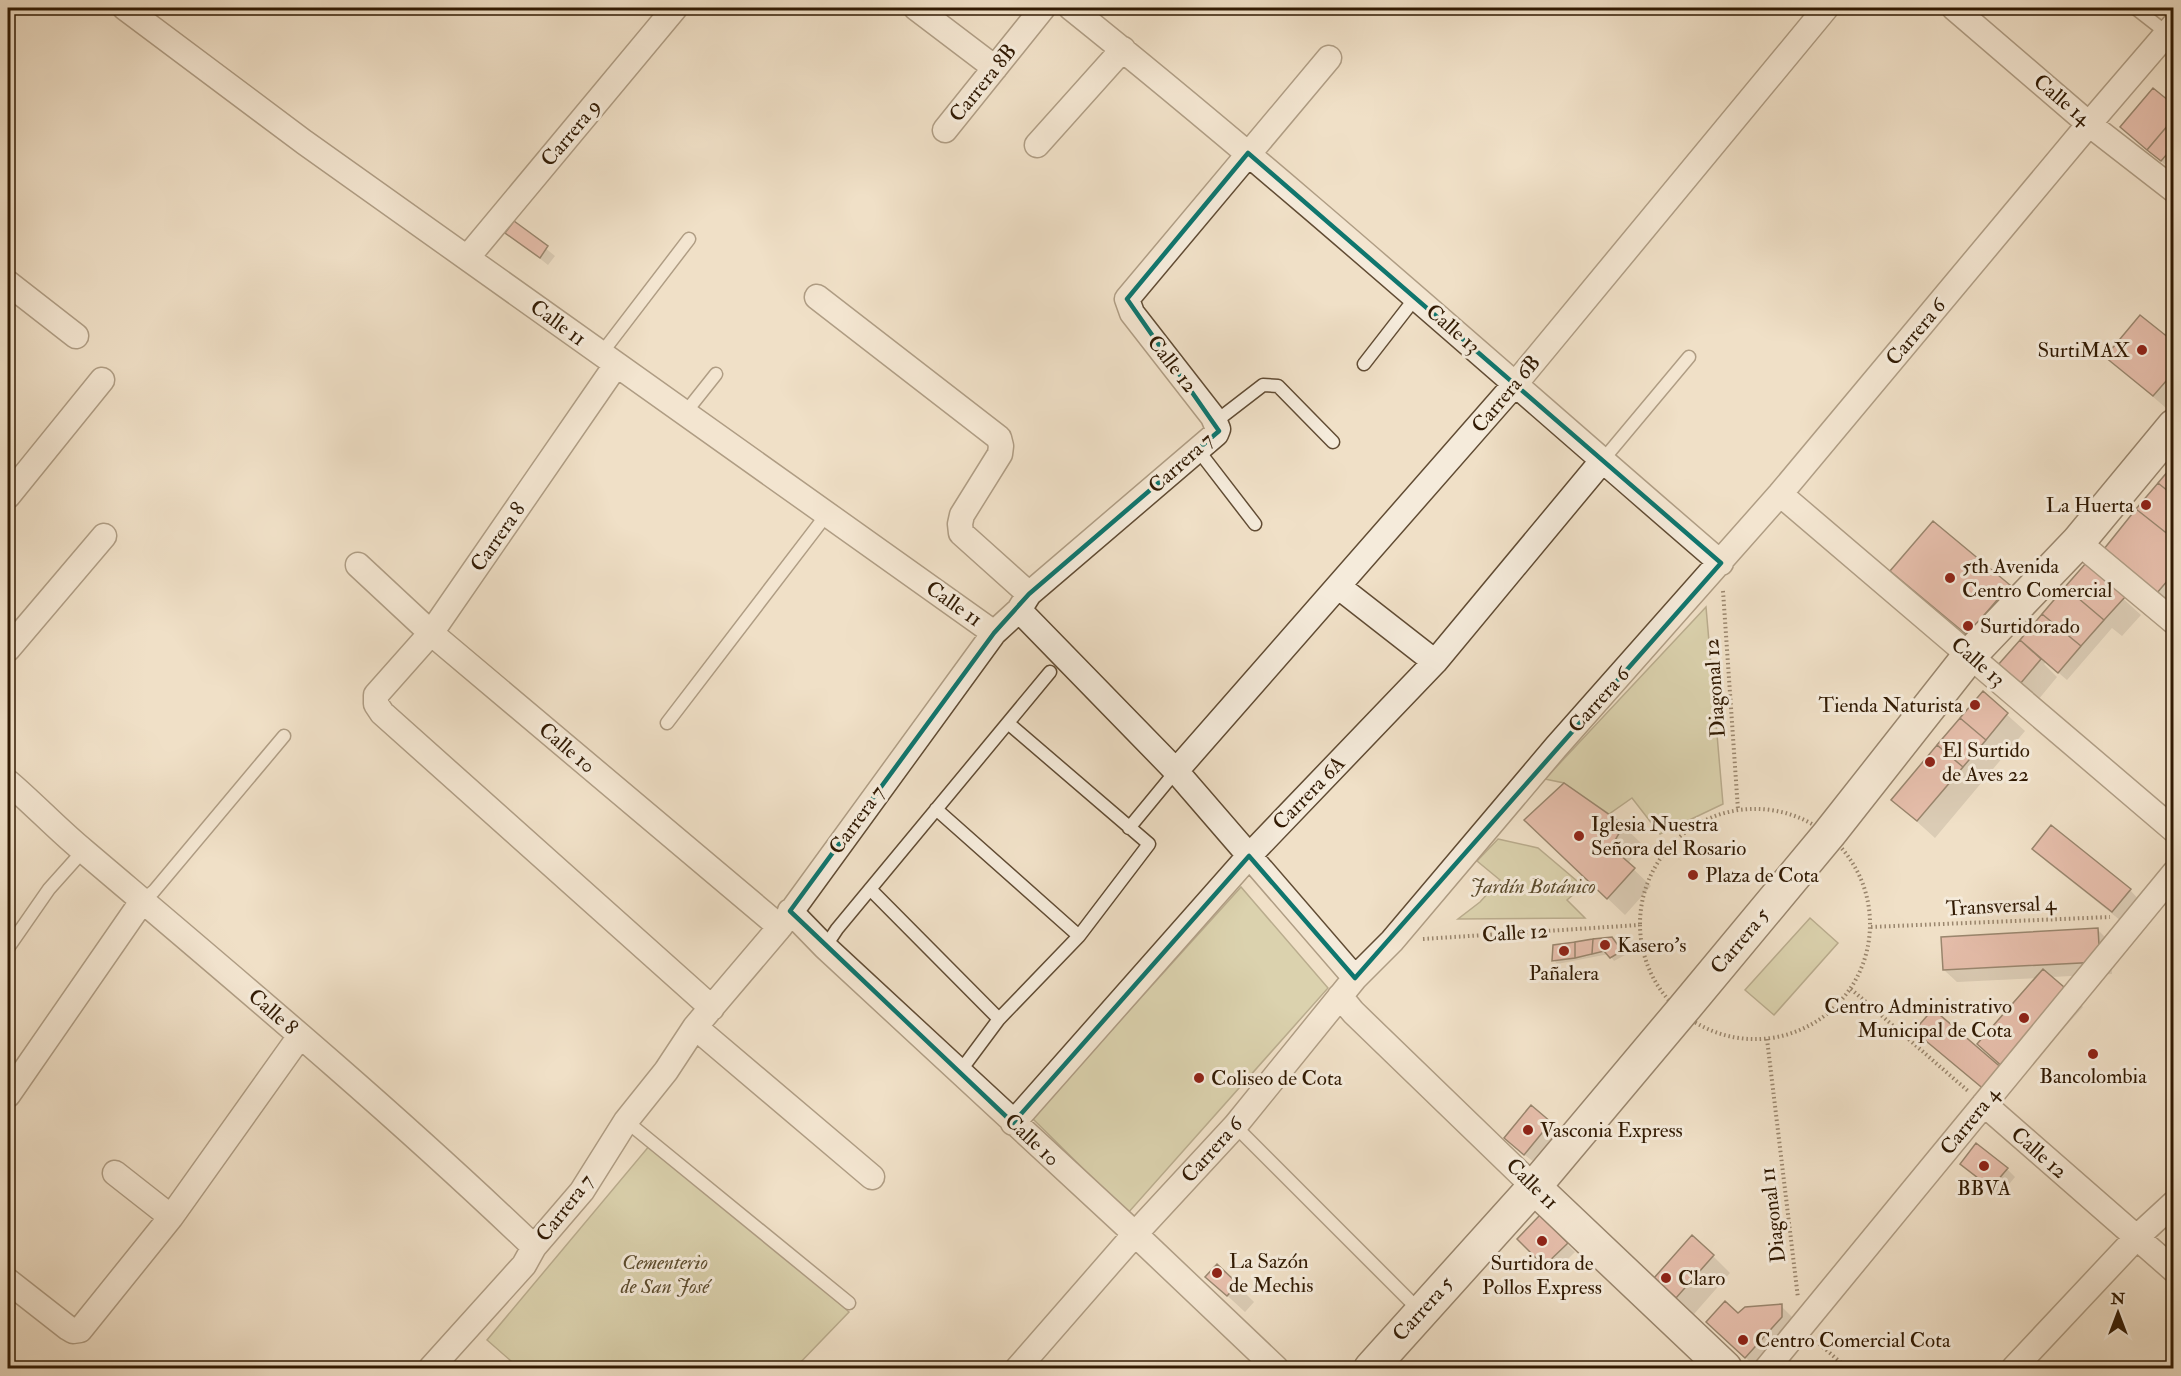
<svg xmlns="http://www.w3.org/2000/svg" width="2181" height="1376" viewBox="0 0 2181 1376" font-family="'IM FELL Double Pica',serif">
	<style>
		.green { fill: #c0c191; stroke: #786e4a; stroke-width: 1.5 }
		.shadow { fill: #0003 }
		.building { fill: #d9958b; stroke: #311a03; stroke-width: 1.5 }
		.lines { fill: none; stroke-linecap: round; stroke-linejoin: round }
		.lane-casing { stroke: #614c34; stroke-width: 15 }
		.street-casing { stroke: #614c34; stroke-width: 27 }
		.secondary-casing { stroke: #311a03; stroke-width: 36 }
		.path { stroke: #311a03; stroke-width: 4; stroke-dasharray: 1.5 3; stroke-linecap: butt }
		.lane { stroke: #f5ebdb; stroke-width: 12 }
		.street { stroke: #f5ebdb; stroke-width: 24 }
		.secondary { stroke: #f5ebdb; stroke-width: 33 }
		.marked { fill: none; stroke: #0f766e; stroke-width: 4.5; stroke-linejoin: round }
		.poi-dot { fill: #8f2418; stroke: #f5ebdb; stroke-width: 2 }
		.labels { text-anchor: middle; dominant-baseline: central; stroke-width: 6; stroke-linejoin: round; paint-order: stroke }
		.street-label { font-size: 21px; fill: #311a03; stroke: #f5ebdb }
		.poi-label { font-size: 21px; fill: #311a03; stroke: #f5ebdb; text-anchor: start }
		.park-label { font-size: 21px; font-style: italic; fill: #5c4c2e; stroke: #f5ebdb }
	</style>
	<rect width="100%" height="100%" fill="#f0e0c7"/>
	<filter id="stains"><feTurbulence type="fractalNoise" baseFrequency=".00333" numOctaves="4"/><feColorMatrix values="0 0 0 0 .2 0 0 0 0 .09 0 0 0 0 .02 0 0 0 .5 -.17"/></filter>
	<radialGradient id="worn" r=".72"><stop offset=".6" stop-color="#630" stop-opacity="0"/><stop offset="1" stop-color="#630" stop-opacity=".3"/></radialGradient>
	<!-- green -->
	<path class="green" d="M1706,607l17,197 -63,30 -28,-36 -23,16 -45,-31 -19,-4z
		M1498,839l40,9 45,38 -16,14 18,18 -127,1 22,-17 20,-22 -23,-19z
		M1241,887l87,101 -200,225 -96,-95z
		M1810,918l28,25 -64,72 -29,-25z
		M655,1139l194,173 -54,56h-276l-32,-28z"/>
	<!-- shadow -->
	<path class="shadow" d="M2174,107v65l-17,-14z
		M514,223l41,33 -7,9 -41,-33z
		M2174,344v55l-8,9 -59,-51z
		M2174,466v142l-51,-42z
		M2086,565l55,50 -19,21 -10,-8 -45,52 -21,-18 -2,2 13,13 -19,23 -38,-35z
		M1892,571l116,15 9,8 -41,48z
		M1983,693l42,38 -90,107 -42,-38z
		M1564,785l59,41 18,17 -13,21 23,22 -26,29 -82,-78z
		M2034,849l96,41 12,13 -17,21 -78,-62z
		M2097,929l13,13 2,32 -61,3 32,30 -65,72 19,-101 -80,4 -13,-12z
		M1615,943l10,12 -11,6 -5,-7 -52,10 -3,-4z
		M1531,1108l28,23 -25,31 -20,-15z
		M2007,1169l8,8 -15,18 -30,-23z
		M1540,1218l35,34 -21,21 -35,-34z
		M1713,1256l17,17 -36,41 -20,-19z
		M1207,1277l30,8 17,17 -9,10z
		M1781,1306l17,17 -41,45 -32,-29 14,-23z"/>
	<!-- building -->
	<path class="building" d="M2153,88l21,17v13l-27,32 -27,-23z
		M2174,118v28l-13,15 -14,-11z
		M514,221l34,25 -8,12 -35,-25z
		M2140,315l34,27v30l-21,24 -48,-39z
		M2174,464v32l-16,-13z
		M2158,483l16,13v43l-38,-30z
		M2136,509l38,30v34l-17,20 -53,-44z
		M1933,521l77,64 -43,50 -77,-64z
		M2086,563l39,34 -21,23 -39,-33z
		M2065,587l39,33 -23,26 -39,-32z
		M2042,614l39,32 -23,27 -38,-33z
		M2020,640l21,19 -21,25 -22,-19z
		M1983,691l25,22 -22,27 -26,-22z
		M1960,718l26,22 -23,27 -26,-22z
		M1937,745l26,22 -46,54 -26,-21z
		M1564,783l60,42 -13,22 24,21 -28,31 -83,-79z
		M2051,825l80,64 -19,23 -80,-63z
		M2098,928l2,34 -157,8 -2,-33z
		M1612,937l10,14 -12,7 -6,-7 -12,3 1,-15z
		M1593,939l-1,15 -17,4v-16z
		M1575,942v16l-23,3 1,-16z
		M2043,969l28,24 -67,75 -27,-24z
		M1933,1009l71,61 -18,21 -72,-60z
		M1531,1105l20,17 -27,33 -20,-17z
		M1976,1143l32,25 -17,20 -31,-24z
		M1540,1215l28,28 -24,23 -27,-27z
		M1692,1235l22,20 -38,43 -22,-20z
		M1217,1264l21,20 -11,12 -22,-19z
		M1725,1301l13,12 7,-6 37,-3v13l-37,41 -39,-36z"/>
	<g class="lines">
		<defs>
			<path id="lane" d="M2135,8l32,25
				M601,354l88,-115
				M1364,364l52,-67
				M685,413l31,-39
				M1215,422l48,-37 15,1 55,56
				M1198,450l57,74
				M1602,461l87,-104
				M667,723l160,-209
				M936,809l143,127
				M1129,828l47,-57
				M870,889l129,130
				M143,900l11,-9 130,-155
				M825,947l12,-18 213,-257
				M8,948l41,-59 34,-38
				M956,1069l11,-7 32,-43 80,-83 70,-92 -141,-121
				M626,1121l223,182
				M1235,1126l184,184"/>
			<path id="street" d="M125,8l179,134 690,491
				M916,8l79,60
				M1071,8c222,178 434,369 650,555
				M1954,8l135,116 85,66
				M945,130l98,-122
				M1037,145l86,-96
				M467,258l208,-250
				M8,283l68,53
				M817,297l182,141 2,8 -1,8 -38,61 -2,9 1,9 68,61
				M616,365l-185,268 -55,62v9l6,9 330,295
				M1780,494l394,336
				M8,496l94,-116
				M2078,542l96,80
				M358,565l73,68 349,294
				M1339,587l96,75
				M1019,610l157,161 179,207
				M8,649l96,-113
				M1176,771l340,-388 310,-375
				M8,782c26,22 50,48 77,70 152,129 305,257 449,395
				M790,911l35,36 310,287 141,134
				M1340,996l13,16 181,175
				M695,1027l177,150
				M8,1095l135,-195
				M1984,1104l190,166
				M1013,1123l236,-267 186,-194 167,-201
				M115,1173l56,44
				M8,1281l60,47 5,3 7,-1 91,-113 129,-181
				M431,1368l93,-103 10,-18 48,-56 44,-70 40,-50 29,-44 85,-100 214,-294 25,-23 10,-16 187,-160 2,-5 -5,-12 -81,-104 -5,-14 202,-241
				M1018,1368l117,-134 100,-108 120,-148 37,-37 164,-194 224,-253 309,-370 85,-99
				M1767,1368l407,-495
				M2014,1368l122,-130 38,-35"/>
			<path id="secondary" d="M1534,1187l191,181
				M1371,1368l163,-181 147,-175 148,-178 141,-179 108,-113 96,-116"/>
		</defs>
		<!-- lane casing -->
		<use href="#lane" class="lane-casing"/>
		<!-- street casing -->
		<use href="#street" class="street-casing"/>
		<!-- secondary casing -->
		<use href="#secondary" class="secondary-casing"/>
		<!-- path -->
		<path class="path" d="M1723,591l15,219
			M1640 924a115 115 0 1 1 230 0a115 115 0 1 1-230 0Z
			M1871,927l239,-10
			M1423,939l216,-14
			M1851,989l117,102
			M1767,1039l31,259
			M1816,1341l31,27"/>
		<!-- lane -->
		<use href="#lane" class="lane"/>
		<!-- street -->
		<use href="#street" class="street"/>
		<!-- secondary -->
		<use href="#secondary" class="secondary"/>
	</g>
	<!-- marked area -->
	<path d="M0 0H2181V1376H0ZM1248,153l473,410 -366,415 -106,-122 -236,267 -223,-212 204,-278 35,-39 190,-163 -92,-132z" fill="#f0e0c7" fill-opacity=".55" fill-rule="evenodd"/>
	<path class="marked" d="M1248,153l473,410 -366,415 -106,-122 -236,267 -223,-212 204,-278 35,-39 190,-163 -92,-132z"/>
	<!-- markers -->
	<g class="poi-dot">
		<circle cx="2142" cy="350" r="6"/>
		<circle cx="2146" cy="505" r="6"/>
		<circle cx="1950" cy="578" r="6"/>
		<circle cx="1968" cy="626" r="6"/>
		<circle cx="1975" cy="705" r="6"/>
		<circle cx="1930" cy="762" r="6"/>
		<circle cx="1579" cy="836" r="6"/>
		<circle cx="1693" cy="875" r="6"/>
		<circle cx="1605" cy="945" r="6"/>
		<circle cx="1564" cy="951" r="6"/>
		<circle cx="2024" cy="1018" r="6"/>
		<circle cx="2093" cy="1054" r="6"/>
		<circle cx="1199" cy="1078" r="6"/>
		<circle cx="1528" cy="1130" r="6"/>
		<circle cx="1984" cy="1166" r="6"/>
		<circle cx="1542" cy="1241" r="6"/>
		<circle cx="1217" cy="1273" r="6"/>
		<circle cx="1666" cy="1278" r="6"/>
		<circle cx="1743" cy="1340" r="6"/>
	</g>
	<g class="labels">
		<!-- street labels -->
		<g class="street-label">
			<text transform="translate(983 83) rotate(-51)">Carrera 8B</text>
			<text transform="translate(2062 100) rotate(40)">Calle 14</text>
			<text transform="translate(571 133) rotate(-50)">Carrera 9</text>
			<text transform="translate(558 323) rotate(36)">Calle 11</text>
			<text transform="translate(1453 329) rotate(41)">Calle 13</text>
			<text transform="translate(1916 332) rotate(-50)">Carrera 6</text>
			<text transform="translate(1172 364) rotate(52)">Calle 12</text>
			<text transform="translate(1506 394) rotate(-50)">Carrera 6B</text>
			<text transform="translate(1181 463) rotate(-42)">Carrera 7</text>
			<text transform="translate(498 537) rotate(-55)">Carrera 8</text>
			<text transform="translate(954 604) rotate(35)">Calle 11</text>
			<text transform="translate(1978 662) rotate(41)">Calle 13</text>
			<text transform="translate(1715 688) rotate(-94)">Diagonal 12</text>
			<text transform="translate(1599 700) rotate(-48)">Carrera 6</text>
			<text transform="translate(567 748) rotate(40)">Calle 10</text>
			<text transform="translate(1309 793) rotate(-46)">Carrera 6A</text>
			<text transform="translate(857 820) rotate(-54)">Carrera 7</text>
			<text transform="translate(2001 906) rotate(-3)">Transversal 4</text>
			<text transform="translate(1515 933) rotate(-4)">Calle 12</text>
			<text transform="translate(1740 941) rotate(-50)">Carrera 5</text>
			<text transform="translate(273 1012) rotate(41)">Calle 8</text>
			<text transform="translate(1970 1121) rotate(-51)">Carrera 4</text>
			<text transform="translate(1032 1140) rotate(43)">Calle 10</text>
			<text transform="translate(1212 1150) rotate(-48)">Carrera 6</text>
			<text transform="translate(2039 1153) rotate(41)">Calle 12</text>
			<text transform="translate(1532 1184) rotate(44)">Calle 11</text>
			<text transform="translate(565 1208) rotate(-52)">Carrera 7</text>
			<text transform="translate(1773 1215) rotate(-97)">Diagonal 11</text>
			<text transform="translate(1423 1309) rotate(-48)">Carrera 5</text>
		</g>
		<!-- poi labels -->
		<g class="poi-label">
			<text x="2130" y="350" text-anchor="end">SurtiMAX</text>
			<text x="2134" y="505" text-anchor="end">La Huerta</text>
			<text x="1962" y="566">5th Avenida<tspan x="1962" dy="24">Centro Comercial</tspan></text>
			<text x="1980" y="626">Surtidorado</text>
			<text x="1963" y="705" text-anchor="end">Tienda Naturista</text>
			<text x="1942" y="750">El Surtido<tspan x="1942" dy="24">de Aves 22</tspan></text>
			<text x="1591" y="824">Iglesia Nuestra<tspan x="1591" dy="24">Señora del Rosario</tspan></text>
			<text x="1705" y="875">Plaza de Cota</text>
			<text x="1617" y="945">Kasero's</text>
			<text x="1564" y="973" text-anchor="middle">Pañalera</text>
			<text x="2012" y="1006" text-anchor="end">Centro Administrativo<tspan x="2012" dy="24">Municipal de Cota</tspan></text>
			<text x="2093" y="1076" text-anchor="middle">Bancolombia</text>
			<text x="1211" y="1078">Coliseo de Cota</text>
			<text x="1540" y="1130">Vasconia Express</text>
			<text x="1984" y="1188" text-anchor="middle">BBVA</text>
			<text x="1229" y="1261">La Sazón<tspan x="1229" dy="24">de Mechis</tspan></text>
			<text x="1542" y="1263" text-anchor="middle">Surtidora de<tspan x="1542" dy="24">Pollos Express</tspan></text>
			<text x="1678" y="1278">Claro</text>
			<text x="1755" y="1340">Centro Comercial Cota</text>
		</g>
		<!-- park labels -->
		<g class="park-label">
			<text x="1533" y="886">Jardín Botánico</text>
			<text x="665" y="1262">Cementerio<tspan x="665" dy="24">de San José</tspan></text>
		</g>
	</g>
	<!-- margin -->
	<rect width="2181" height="1376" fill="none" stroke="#f0e0c7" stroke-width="30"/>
	<rect x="9" y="9" width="2163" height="1358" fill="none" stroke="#311a03" stroke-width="3"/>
	<rect x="15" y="15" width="2151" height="1346" fill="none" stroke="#311a03" stroke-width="1.5"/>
	<!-- north arrow -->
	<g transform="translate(2118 1313)" stroke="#f5ebdb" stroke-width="4.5" paint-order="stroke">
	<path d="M0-4.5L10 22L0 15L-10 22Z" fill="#311a03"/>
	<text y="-9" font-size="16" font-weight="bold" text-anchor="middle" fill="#311a03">N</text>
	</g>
	<rect width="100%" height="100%" filter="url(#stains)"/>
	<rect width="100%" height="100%" fill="url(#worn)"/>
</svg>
